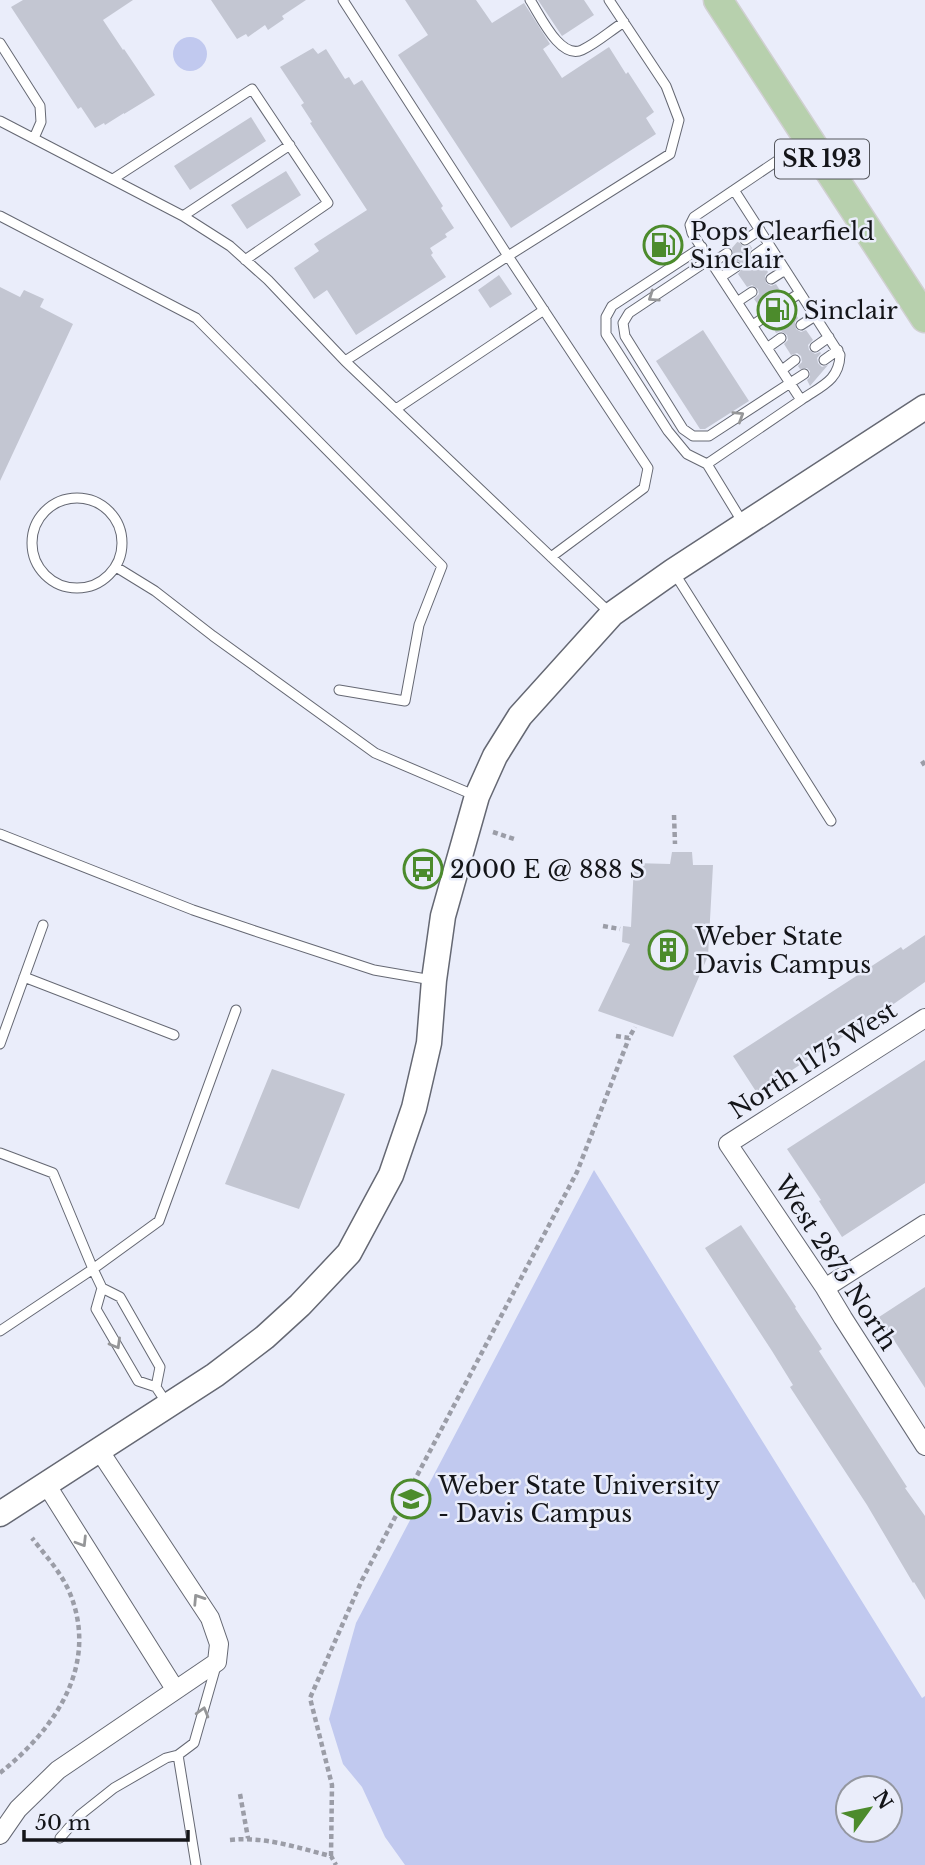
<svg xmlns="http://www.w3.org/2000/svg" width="925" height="1865" viewBox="0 0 925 1865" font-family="'Libre Baskerville',serif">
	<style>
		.green { fill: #c1c9ef; fill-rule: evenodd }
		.building { fill: #c3c6d2 }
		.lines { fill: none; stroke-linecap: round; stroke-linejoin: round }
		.lane-casing { stroke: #656873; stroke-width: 11 }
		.street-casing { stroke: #656873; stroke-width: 20 }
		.secondary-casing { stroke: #656873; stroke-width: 27 }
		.primary-casing { stroke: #d0d0d1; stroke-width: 31 }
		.path { stroke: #9b9da7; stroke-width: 4.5; stroke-dasharray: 5 3.5; stroke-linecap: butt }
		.lane { stroke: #fff; stroke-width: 9 }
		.street { stroke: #fff; stroke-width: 18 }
		.secondary { stroke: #fff; stroke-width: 24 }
		.primary { stroke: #b7d0ad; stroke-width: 28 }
		.oneway { stroke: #959698 }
		.labels { text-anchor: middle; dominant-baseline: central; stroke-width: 5; stroke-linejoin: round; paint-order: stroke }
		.shield { fill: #eaedfa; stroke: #54565c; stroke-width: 2 }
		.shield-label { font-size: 23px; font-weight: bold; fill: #141519 }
		.poi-label { font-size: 24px; fill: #141519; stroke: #eaedfa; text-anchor: start }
		.street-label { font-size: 24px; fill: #141519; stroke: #eaedfa }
	</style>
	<rect width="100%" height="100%" fill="#eaedfa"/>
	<!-- green -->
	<path class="green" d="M173 54a17 17 0 1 1 34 0a17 17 0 1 1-34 0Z
		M594,1170l328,528 3,-2v169h-520l-20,-28 -23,-50 -19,-23 -14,-45 27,-96zM890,1788v42h-42v-42z"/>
	<!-- building -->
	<path class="building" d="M23,0h110l-30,20 20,30 1,-1 31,46 -31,19v-1l-19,12 -1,-2 -9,5 -14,-21 -3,2 -67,-102z
		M211,0h95l-24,16 2,3 -16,11 -3,-5 -17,12 -2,-3 -9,5z
		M405,0h71l16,23 32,-20 26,41 -7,5 19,29 47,-31 17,27 2,-2 26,40 -8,6 10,16 -145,94 -113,-173 30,-20z
		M538,0h46l10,15 -32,21z
		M313,48l5,6 8,-5 19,30 4,-2 5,8 8,-5 81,126 -2,2 13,20 -9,6 2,3 -17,11 3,5 -2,2 15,22 -90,58 -29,-45 -13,9 -20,-31 25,-17 -5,-7 53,-34 -57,-87 2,-1 -11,-17 3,-2 -24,-36z
		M251,117l15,24 -76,49 -16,-24z
		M286,171l15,24 -54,34 -16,-24z
		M668,227l13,20 -23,16 -13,-21z
		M738,241l5,5 7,-1 2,3 -4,5 1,5 6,4 5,-2 8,12 -3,4 1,7 5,3 5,-2 7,11 -3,4 1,7 5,3 5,-2 7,11 -3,4 1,7 5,3 5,-2 7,10 -5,5 1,5 6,4 5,-2 1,1 -4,5 1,5 4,4 6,-2 -18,21 -3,-6 3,-3v-6l-3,-3 -7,1 -2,-3 4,-4 -1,-6 -4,-3 -6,2 -7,-11 4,-4 -1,-5 -6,-4 -5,2 -6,-11 3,-4 -1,-5 -4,-4 -6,1 -8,-11 5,-5 -1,-5 -6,-4 -5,2 -9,-13 4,-5v-5l-4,-3 -7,1 -2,-2 4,-5 -1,-7z
		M499,275l13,19 -22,14 -12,-18z
		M0,287l20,10 4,-7 20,9 -4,8 33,17 -73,157z
		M703,330l46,71 -44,28h-5l-44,-68z
		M672,852h20l1,13h20l-5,91 -35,81 -75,-26 32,-67 -8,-2 1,-16 8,1 3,-64 36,1z
		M925,935v47l-40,28v-1l-128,84 -24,-37 168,-109 2,3z
		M925,1060v123l-83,54 -23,-36 2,-1 -34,-51z
		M272,1069l73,25 -46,115 -74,-25z
		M741,1225l55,82 -1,1 27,41 -3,2 88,136 -2,1 20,28v84l-11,-18 -1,1 -46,-78 -77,-118 3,-2 -21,-34 -67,-103z
		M925,1287v101l-46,-71z"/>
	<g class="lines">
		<defs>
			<path id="lane" d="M343,0l165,256 162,-102 9,-34 -13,-34 -57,-86
				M530,0c10,15 30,60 52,50 15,-7 28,-19 42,-28
				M0,43l40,63 1,16 -7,16
				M0,121l183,95 47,30 38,34 77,81 264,251
				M113,179l139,-90 76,114 -83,57
				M734,190l106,165c-1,26 -19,31 -39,45
				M0,216l196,102 246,248 -23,59 -14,76 -66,-11
				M183,216l107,-71
				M745,240l15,-10
				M702,247l-90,59 -6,11v17l62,97 19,23 20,10
				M755,255l14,-10
				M710,259l-81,54 -6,10 2,13 58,93 10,7h16l95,-62
				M712,263l15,-10
				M721,277l15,-10
				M771,279l14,-9
				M737,302l15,-10
				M786,302l14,-9
				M753,325l13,-9
				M801,325l14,-9
				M815,347l14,-10
				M767,348l14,-10
				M824,360l14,-10
				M345,361l163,-105 140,212 -4,20 -93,69
				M782,370l13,-10
				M396,409l148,-99
				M32 543a45 45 0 1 1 90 0a45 45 0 1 1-90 0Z
				M743,523l-36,-59 94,-64 -109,-167 -2,-8 4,-8 111,-75
				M116,567l39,24 58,45 162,117 101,43
				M675,574l156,247
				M0,834l193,76 62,21 119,39 58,10
				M24,977l150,58
				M0,1044l43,-119
				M0,1153l53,20 40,96 -93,62
				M102,1288l-6,21 42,72 18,6 12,18
				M156,1387l4,-20 -40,-70 -18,-9 -9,-19 66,-48 77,-211
				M178,1755l18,110
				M60,1838l20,-23 34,-27 52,-30 12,-3 16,-12 22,-77"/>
			<path id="street" d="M925,1018l-197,126 97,144 18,30 82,128
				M825,1288l100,-64
				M46,1484l129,205
				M0,1835l18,-26 40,-39 159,-108 2,-18 -9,-26 -111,-168"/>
			<path id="secondary" d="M0,1514l215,-139 50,-38 35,-32 49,-52 42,-78 23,-67 15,-65 5,-63 9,-64 34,-120 18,-40 25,-40 92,-102 61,-43 252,-164"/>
			<path id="primary" d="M718,0l207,318"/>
		</defs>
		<!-- lane casing -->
		<use href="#lane" class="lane-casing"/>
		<!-- street casing -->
		<use href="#street" class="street-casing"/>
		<!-- secondary casing -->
		<use href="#secondary" class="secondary-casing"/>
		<!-- primary casing -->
		<use href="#primary" class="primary-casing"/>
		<!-- path -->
		<path class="path" d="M922,761l3,5
			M674,815l1,29
			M493,832l24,8
			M603,926l17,3
			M616,1036l13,2 6,-11
			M0,1773c56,-45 100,-109 69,-182 -9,-20 -24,-36 -37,-53
			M240,1794l8,44
			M230,1840c35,-4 68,8 101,16l5,9
			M331,1856l1,-71 -22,-87 52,-118 215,-408 52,-134"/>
		<!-- lane -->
		<use href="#lane" class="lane"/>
		<!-- street -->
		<use href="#street" class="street"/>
		<!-- secondary -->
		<use href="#secondary" class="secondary"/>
		<!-- primary -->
		<use href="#primary" class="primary"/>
	</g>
	<!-- one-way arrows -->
	<defs><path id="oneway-chevron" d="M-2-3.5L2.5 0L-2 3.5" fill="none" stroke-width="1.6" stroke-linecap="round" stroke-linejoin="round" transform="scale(1.75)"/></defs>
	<g class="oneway">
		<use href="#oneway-chevron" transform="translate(653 297) rotate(146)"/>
		<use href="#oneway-chevron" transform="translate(739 416) rotate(-32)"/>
		<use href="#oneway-chevron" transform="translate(116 1344) rotate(60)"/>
		<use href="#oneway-chevron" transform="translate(82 1542) rotate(58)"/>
		<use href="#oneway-chevron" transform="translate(198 1599) rotate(-123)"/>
		<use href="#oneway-chevron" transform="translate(203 1712) rotate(-74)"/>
	</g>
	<!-- icons -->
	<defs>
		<symbol id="fuel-ring" viewBox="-11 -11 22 22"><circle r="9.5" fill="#eaedfa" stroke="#4c8b2c" stroke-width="1.5"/><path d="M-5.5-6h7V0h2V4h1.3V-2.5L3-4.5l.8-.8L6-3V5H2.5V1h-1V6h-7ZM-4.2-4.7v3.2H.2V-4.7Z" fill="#4c8b2c"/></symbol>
		<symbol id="bus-ring" viewBox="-11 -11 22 22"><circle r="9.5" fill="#eaedfa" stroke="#4c8b2c" stroke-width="1.5"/><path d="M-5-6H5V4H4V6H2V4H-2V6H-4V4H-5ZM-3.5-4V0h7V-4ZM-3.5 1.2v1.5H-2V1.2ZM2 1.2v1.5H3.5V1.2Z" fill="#4c8b2c"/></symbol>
		<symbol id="building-ring" viewBox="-11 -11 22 22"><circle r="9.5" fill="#eaedfa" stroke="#4c8b2c" stroke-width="1.5"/><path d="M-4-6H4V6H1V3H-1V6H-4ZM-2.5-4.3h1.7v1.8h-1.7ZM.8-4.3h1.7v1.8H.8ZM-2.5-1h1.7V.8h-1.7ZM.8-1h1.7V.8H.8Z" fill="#4c8b2c"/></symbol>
		<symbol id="university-ring" viewBox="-11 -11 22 22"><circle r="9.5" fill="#eaedfa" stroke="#4c8b2c" stroke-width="1.5"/><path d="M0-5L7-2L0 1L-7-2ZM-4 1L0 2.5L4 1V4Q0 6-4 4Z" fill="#4c8b2c"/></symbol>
	</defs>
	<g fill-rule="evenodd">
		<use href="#fuel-ring" x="641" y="223" width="44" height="44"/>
		<use href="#fuel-ring" x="755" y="288" width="44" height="44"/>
		<use href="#bus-ring" x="401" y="847" width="44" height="44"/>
		<use href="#building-ring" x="646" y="928" width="44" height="44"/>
		<use href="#university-ring" x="389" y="1477" width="44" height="44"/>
	</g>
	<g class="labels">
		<!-- shield labels -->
		<rect class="shield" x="775" y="139.5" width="94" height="39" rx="5"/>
		<g class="shield-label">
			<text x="822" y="159">SR 193</text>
		</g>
		<!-- poi labels -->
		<g class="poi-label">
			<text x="690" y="231">Pops Clearfield<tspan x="690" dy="28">Sinclair</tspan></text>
			<text x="804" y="310">Sinclair</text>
			<text x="450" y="869">2000 E @ 888 S</text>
			<text x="695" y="936">Weber State<tspan x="695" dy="28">Davis Campus</tspan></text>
			<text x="438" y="1485">Weber State University<tspan x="438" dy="28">- Davis Campus</tspan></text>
		</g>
		<!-- street labels -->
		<g class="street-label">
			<text transform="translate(813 1060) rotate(-33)">North 1175 West</text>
			<text transform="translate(836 1263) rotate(57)">West 2875 North</text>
		</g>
	</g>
	<!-- north arrow -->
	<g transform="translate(869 1809) rotate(57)"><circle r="33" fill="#eaedfa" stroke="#9497a0" stroke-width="2"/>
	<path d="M0-5L12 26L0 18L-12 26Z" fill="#4c8b2c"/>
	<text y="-10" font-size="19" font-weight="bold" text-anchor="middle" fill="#141519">N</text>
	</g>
	<!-- scale -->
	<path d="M24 1830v10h164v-10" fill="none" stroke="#141519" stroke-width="3.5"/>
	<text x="35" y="1830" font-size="21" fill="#141519" stroke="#eaedfa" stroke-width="5" paint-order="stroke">50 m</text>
</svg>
